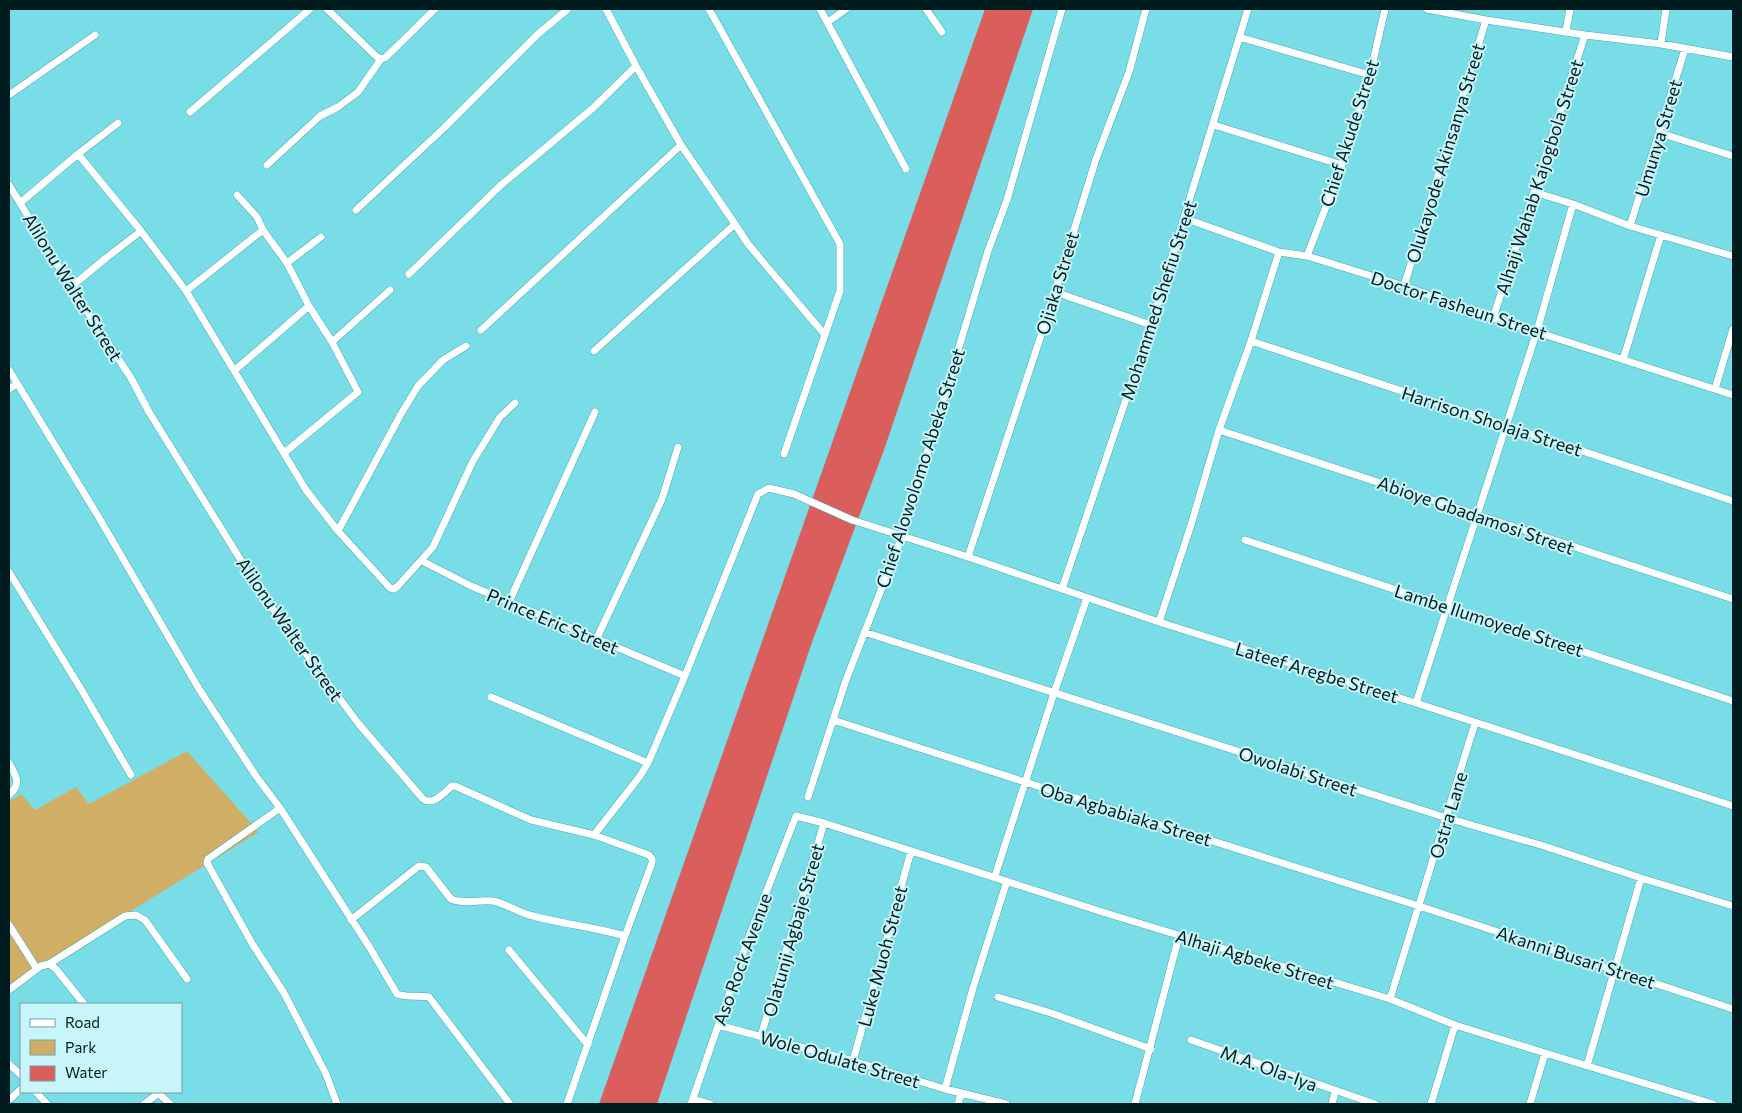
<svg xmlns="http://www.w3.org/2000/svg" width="1742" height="1113" viewBox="0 0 1742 1113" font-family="Commissioner,sans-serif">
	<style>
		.green { fill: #d1ae66 }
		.water { fill: #da5f5c }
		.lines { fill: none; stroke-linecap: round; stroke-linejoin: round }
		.street-casing { stroke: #45acb6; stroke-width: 8 }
		.street { stroke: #fff; stroke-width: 7 }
		.labels { text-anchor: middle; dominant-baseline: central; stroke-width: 4; stroke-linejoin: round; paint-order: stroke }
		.street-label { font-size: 18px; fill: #001c1f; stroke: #c7f5f9 }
	</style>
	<rect width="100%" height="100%" fill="#78dde7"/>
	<!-- green -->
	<path class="green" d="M187,751l72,81 -222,137 -28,16v-183l12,-8 14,16 41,-23 13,17z"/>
	<!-- water -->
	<path class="water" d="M985,9h48l-149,441 -73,195 -154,459h-58z"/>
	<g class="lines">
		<defs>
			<path id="street" d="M327,9l50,48 4,2 5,-2 49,-48
				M709,9l131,235v47l-56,163
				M820,9l86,160
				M926,9l16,23
				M1427,9l59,11 99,15 76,9 72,13
				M828,22l18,-13
				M1566,31l4,-22
				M1239,37l131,38
				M1661,44l5,-35
				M9,95l86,-60
				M190,112l120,-103
				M1214,125l128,40
				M1660,133l73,23
				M78,154l40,-31
				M267,165l53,-49 18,-9 20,-15 23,-33
				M9,185l62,102 60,91 18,34 114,184 95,127 65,76c10,7 21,-6 29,-13h3l76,34 63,15 55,20 3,4v4l-27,73 -58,168
				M1534,192l39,12
				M237,195l20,22 6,13 24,33 22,43
				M20,203l58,-49 63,77 45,60 120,199 32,41 52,57 3,1 4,-2 36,-40 40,-86 27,-44 15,-14
				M356,210l89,-83 93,-93 30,-25
				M1184,218l95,34 28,4 97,30 89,32 240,77
				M735,224l13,20 77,91
				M1630,226l55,-177
				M1307,256l35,-91 28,-90 15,-66
				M287,263l34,-26
				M409,274l92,-89 92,-77 43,-42
				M1404,286l82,-266
				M71,287l35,-29 35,-27
				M186,291l77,-61
				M1055,292l96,33
				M1493,318l92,-283
				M481,330l200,-185
				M1251,341l482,160
				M594,351l141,-127 -54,-79 -45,-79 -30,-57
				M1623,360l38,-125
				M9,370l89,146 101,173 57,87 24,32 90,140 27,46c11,4 21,1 32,3l81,107
				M235,370l74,-64 23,36 58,-52
				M9,389l8,-5
				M1715,389l18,-60
				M1219,430l514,169
				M284,453l74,-61 -26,-50
				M338,531l63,-117 17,-28 25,-26 23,-14
				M1245,540l488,161
				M968,557l82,-249 46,-149 33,-87 17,-63
				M422,561l49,25 214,90
				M9,572l72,117 50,86
				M1062,589l89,-264 97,-316
				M509,602l86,-190
				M1159,622l32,-97 28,-95 32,-89 28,-89
				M864,632l583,186 97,28 97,32 92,28
				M596,640l66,-141 16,-52
				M491,697l157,66
				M1416,703l121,-372 36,-127 57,22 103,30
				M833,720l192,62 394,124 314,103
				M9,763c7,12 13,21 0,32
				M808,797l38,-117 56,-144 86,-285 19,-51 55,-191
				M280,808l-72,51 -1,4 46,82 31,48 42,81 11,30
				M594,835l46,-59 8,-13 37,-87 73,-182 11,-6 25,6 58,26 116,37 191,65 257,81 317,103
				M995,876l59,-183 33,-95
				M351,920l68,-54 7,1 25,32c13,6 28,0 42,2 14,3 26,12 40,15 30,8 61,11 92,20
				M9,925l28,44
				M509,950l79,95
				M49,964l76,-48 11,-1 9,5 42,59
				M9,990l32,-24 8,-2 7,5 28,35
				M998,997l53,16 100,36
				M1390,999l85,-276
				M718,1025l135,36 92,28 61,15
				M761,1036l63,-213
				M1191,1040l184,64
				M853,1061l58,-210
				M9,1064l12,11
				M1587,1066l54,-188
				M945,1089l28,-101 34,-107
				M36,1092l11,12
				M157,1092l13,12
				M693,1099l17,5
				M9,1100l12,-11
				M144,1104l15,-11
				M691,1104l57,-165 48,-123 28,7 288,92 278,84 65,26 90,28 168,51
				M958,1104l3,-11
				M1135,1104l44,-168
				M1332,1104l3,-12
				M1431,1104l24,-79
				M1530,1104l15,-51"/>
		</defs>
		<!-- street casing -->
		<use href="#street" class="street-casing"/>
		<!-- street -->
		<use href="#street" class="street"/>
	</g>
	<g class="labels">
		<!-- street labels -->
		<g class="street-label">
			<text transform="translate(1349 133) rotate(-72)">Chief Akude Street</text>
			<text transform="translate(1658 138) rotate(-73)">Umunya Street</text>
			<text transform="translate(1445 153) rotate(-73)">Olukayode Akinsanya Street</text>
			<text transform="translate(1539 177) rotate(-72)">Alhaji Wahab Kajogbola Street</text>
			<text transform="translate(1057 283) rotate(-73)">Ojiaka Street</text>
			<text transform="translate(73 287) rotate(58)">Alilonu Walter Street</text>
			<text transform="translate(1158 300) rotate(-72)">Mohammed Shefiu Street</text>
			<text transform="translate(1459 305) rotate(18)">Doctor Fasheun Street</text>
			<text transform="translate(1492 421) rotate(18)">Harrison Sholaja Street</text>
			<text transform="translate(920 468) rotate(-72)">Chief Alowolomo Abeka Street</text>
			<text transform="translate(1476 515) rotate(19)">Abioye Gbadamosi Street</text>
			<text transform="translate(1489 620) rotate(18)">Lambe Ilumoyede Street</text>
			<text transform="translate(553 621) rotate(23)">Prince Eric Street</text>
			<text transform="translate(290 629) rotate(55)">Alilonu Walter Street</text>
			<text transform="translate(1317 672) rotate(17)">Lateef Aregbe Street</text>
			<text transform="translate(1298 771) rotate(18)">Owolabi Street</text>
			<text transform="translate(1126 814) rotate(17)">Oba Agbabiaka Street</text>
			<text transform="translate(1448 815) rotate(-73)">Ostra Lane</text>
			<text transform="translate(793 930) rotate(-74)">Olatunji Agbaje Street</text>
			<text transform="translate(882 956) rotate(-75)">Luke Muoh Street</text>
			<text transform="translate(1576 957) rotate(18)">Akanni Busari Street</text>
			<text transform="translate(742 959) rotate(-70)">Aso Rock Avenue</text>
			<text transform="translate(1255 959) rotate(17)">Alhaji Agbeke Street</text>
			<text transform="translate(840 1059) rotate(16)">Wole Odulate Street</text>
			<text transform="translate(1269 1068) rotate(20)">M.A. Ola-Iya</text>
		</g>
	</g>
	<!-- border -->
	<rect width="1742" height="1113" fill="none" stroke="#001c1f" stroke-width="20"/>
	<!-- legend -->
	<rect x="20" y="1003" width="162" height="90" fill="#c7f5f9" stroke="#779ea2"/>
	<rect x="30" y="1019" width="25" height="8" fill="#ffffff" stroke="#779ea2"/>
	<text x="65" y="1028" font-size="15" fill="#001c1f">Road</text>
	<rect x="30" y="1040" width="25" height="15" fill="#d1ae66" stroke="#779ea2"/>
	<text x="65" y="1053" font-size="15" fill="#001c1f">Park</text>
	<rect x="30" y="1066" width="25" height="15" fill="#da5f5c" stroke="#779ea2"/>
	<text x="65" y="1078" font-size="15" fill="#001c1f">Water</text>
</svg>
